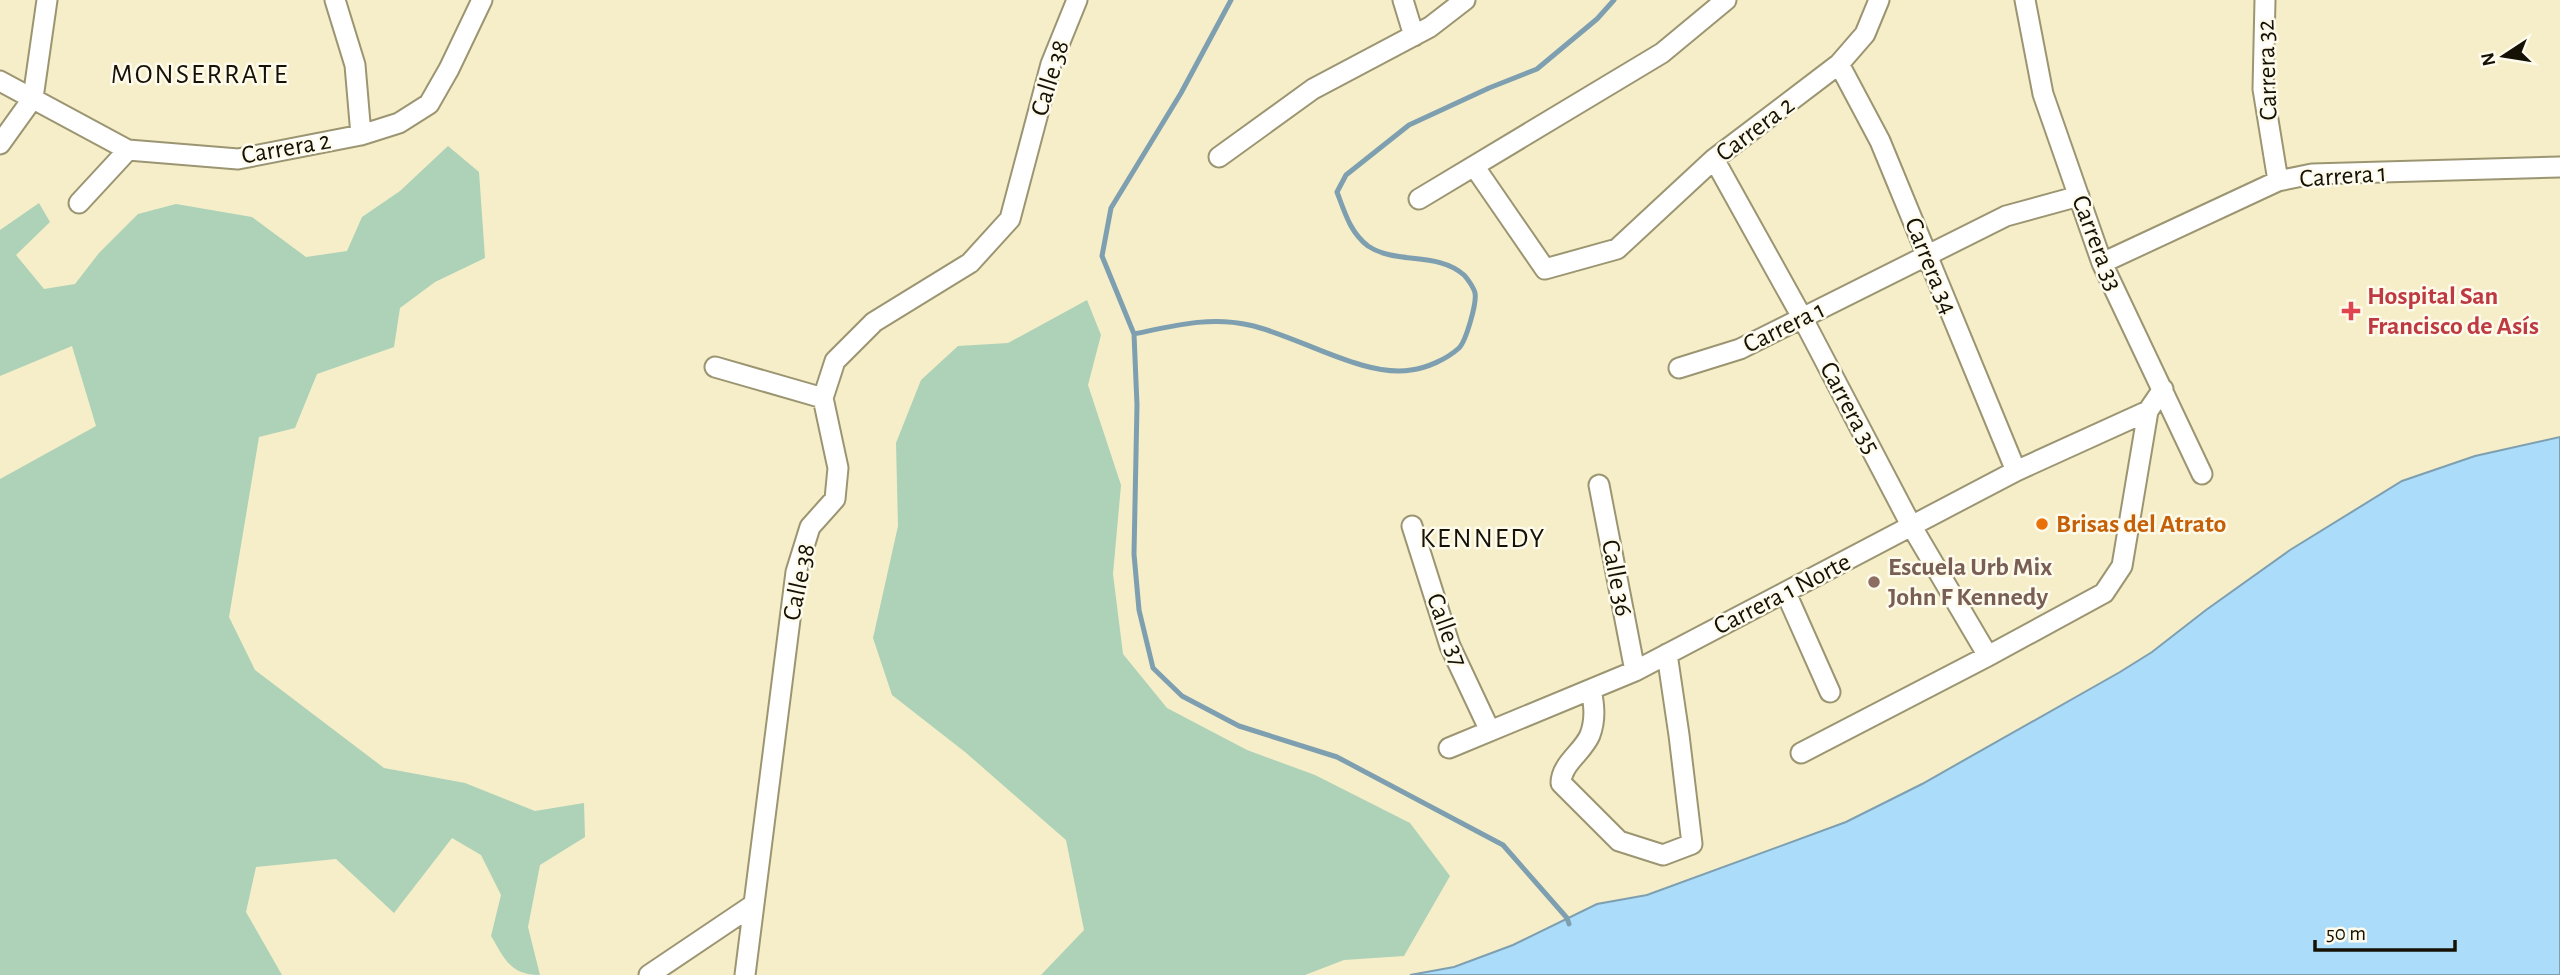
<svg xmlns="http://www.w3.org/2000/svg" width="2560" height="975" viewBox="0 0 2560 975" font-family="'Alegreya Sans',sans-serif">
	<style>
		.green { fill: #add2b7 }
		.water { fill: #abdcfa; stroke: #7e9fb0; stroke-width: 2 }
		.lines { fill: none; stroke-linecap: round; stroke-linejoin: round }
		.stream { stroke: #7e9fb0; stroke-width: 5 }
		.minor-casing { stroke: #9c9572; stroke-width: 23 }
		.minor { stroke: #fff; stroke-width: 19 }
		.health-dot { fill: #e0444e; stroke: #fefbec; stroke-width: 2.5 }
		.food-dot { fill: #e8710a; stroke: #fefbec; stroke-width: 2.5 }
		.education-dot { fill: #8d6e63; stroke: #fefbec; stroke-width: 2.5 }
		.labels { text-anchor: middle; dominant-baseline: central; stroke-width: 5; stroke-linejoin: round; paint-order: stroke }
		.street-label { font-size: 26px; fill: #151205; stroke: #fefbec }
		.health-label { font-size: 26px; font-weight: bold; fill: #be3a42; stroke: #fefbec; text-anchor: start }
		.food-label { font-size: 26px; font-weight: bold; fill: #c56008; stroke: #fefbec; text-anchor: start }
		.education-label { font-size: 26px; font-weight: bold; fill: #785e54; stroke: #fefbec; text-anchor: start }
		.neighbourhood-label { font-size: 28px; letter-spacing: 2px; fill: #151205; stroke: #fefbec }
	</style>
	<rect width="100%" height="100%" fill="#f5eec9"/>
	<!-- green -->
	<path class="green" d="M448,146l31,26 6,86 -50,24 -35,26 -6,39 -77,27 -22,54 -36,9 -30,180 26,53 129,98 81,15 70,28 49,-8 1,34 -45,28 -12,62 12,48c-30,0 -35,-16 -49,-39l10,-41 -20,-40 -29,-17 -58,75 -58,-54 -80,8 -10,45 36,63h-282v-496l96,-53 -24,-80 -72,30v-146l39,-27 11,19 -34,33 28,34 31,-5 24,-31 39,-39 38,-10 76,13 54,40 41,-6 15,-34 38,-26z
		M1087,300l14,35 -13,50 33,100 -8,89 10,80 44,54 80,42 68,25 95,48 40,53 -46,80 -60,4 -39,15h-264l43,-45 -18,-90 -101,-88 -73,-57 -19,-57 25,-112 -2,-83 25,-63 37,-34 50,-3z"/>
	<!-- water -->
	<path class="water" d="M2560,437v538h-1150l44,-8 59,-22 84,-41 50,-9 199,-73 76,-38 198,-112 32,-20 54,-42 84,-60 112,-69 73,-25z"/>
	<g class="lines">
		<!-- stream -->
		<path class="stream" d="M1231,0l-50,93 -70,115 -9,48 32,78 3,71 -3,149 5,56 14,58 29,28 57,30 98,31 166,88 64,73 2,6
			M1134,334c39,-8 75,-18 115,-9 48,10 114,53 162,45 16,-2 36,-11 48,-22 7,-7 18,-45 16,-55 -1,-5 -8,-15 -11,-18 -27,-24 -68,-10 -96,-29 -18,-14 -23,-33 -31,-54l9,-17 63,-50 80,-37 48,-19 60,-50 17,-19"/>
		<defs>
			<path id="minor" d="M335,0l20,65 6,70
				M1403,0l11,36
				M2025,0l18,94 59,169 100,211
				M2265,0l-2,89 15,92
				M1839,64l41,77 136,330
				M0,81l128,69 110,9 123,-24 38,-12 30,-19 20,-35 33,-69
				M0,144l33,-46 14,-98
				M1219,157l94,-68 117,-62 35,-27
				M1714,159l89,160 109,208 76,129
				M1474,166l71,103 72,-20 97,-90 125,-95 26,-30 14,-34
				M1419,199l243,-146 64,-53
				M79,203l49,-53
				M2102,263l176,-82 34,-7 248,-7
				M715,367l108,31
				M1679,368l61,-19 266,-133 73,-20
				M1599,485l36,186
				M1412,526l38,120 40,85
				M1786,593l44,99
				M1591,689c3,15 5,30 -1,46 -7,17 -29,29 -29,48l58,58 44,14 29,-11 -13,-109 -12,-81
				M1449,748l186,-77 381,-200 132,-60
				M1801,753l187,-97 116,-63 18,-27 26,-155 15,-22
				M649,975l104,-70
				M745,975l51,-403 14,-45 25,-28 3,-31 -15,-70 12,-37 39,-39 96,-59 40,-44 41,-155 26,-64"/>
		</defs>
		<!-- minor casing -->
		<use href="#minor" class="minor-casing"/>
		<!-- minor -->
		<use href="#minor" class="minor"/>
	</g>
	<!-- markers -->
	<path class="health-dot" d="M2347.5 300.5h7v7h7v7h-7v7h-7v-7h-7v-7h7z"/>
	<circle class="food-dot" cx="2042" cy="524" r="7"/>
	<circle class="education-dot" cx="1874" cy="582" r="7"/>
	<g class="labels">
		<!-- street labels -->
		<g class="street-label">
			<text transform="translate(2267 70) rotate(-92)">Carrera 32</text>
			<text transform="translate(1050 78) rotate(-73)">Calle 38</text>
			<text transform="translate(1755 129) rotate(-37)">Carrera 2</text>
			<text transform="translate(286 148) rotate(-10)">Carrera 2</text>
			<text transform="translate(2343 176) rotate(-4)">Carrera 1</text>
			<text transform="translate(2097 243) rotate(69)">Carrera 33</text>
			<text transform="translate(1931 266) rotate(68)">Carrera 34</text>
			<text transform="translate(1784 327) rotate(-26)">Carrera 1</text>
			<text transform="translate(1850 408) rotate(62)">Carrera 35</text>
			<text transform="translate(1617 578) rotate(79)">Calle 36</text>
			<text transform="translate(799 582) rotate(-78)">Calle 38</text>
			<text transform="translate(1782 594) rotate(-27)">Carrera 1 Norte</text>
			<text transform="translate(1447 630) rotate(70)">Calle 37</text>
		</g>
		<!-- health labels -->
		<g class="health-label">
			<text x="2367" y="296">Hospital San<tspan x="2367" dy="30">Francisco de Asís</tspan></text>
		</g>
		<!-- food labels -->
		<g class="food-label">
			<text x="2056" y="524">Brisas del Atrato</text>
		</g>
		<!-- education labels -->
		<g class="education-label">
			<text x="1888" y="567">Escuela Urb Mix<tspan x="1888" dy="30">John F Kennedy</tspan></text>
		</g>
		<!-- neighbourhood labels -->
		<g class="neighbourhood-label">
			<text x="200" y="75">MONSERRATE</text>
			<text x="1483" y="539">KENNEDY</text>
		</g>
	</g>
	<!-- north arrow -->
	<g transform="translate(2504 56) rotate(258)" stroke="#fefbec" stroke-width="5" paint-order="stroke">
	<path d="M0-5L12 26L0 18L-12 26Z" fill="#151205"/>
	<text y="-10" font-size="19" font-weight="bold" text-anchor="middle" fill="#151205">N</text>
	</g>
	<!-- scale -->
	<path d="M2315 940v10h140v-10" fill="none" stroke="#151205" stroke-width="3.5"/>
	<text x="2326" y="940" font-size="21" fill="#151205" stroke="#fefbec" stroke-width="5" paint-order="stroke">50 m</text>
</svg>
